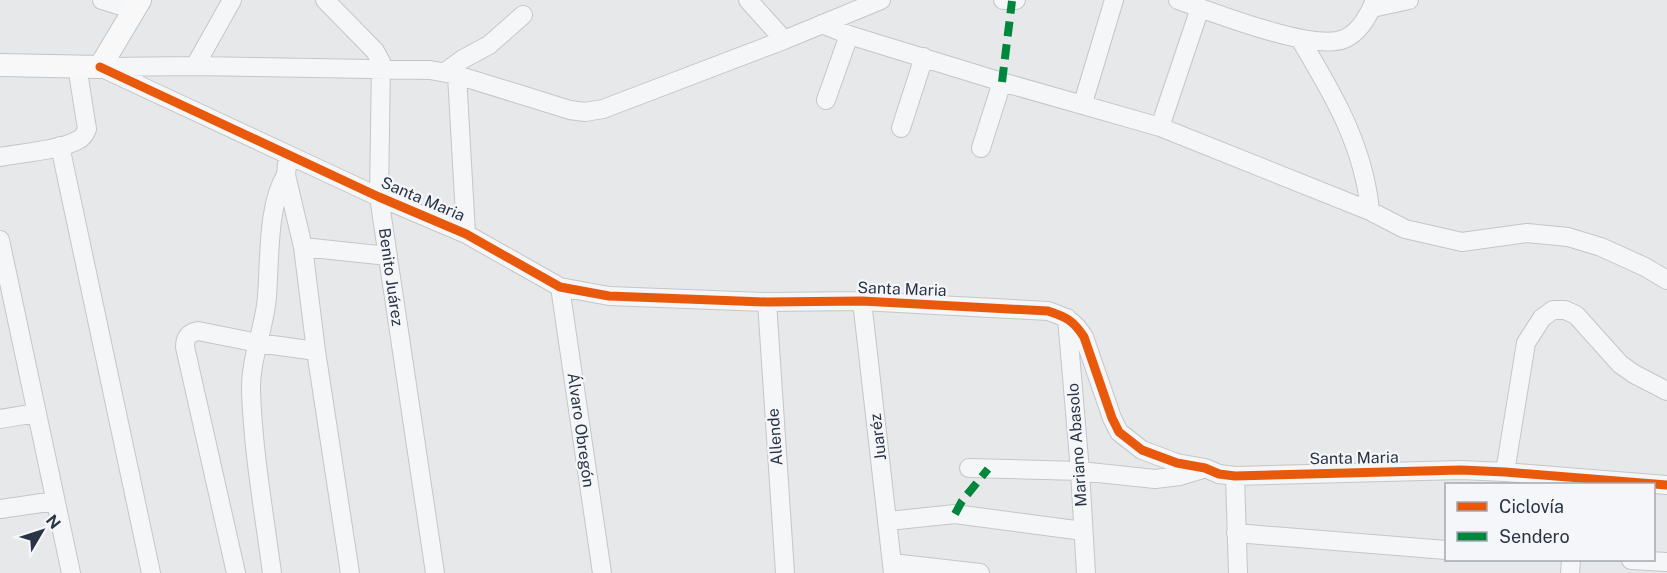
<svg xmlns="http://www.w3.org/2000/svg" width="1667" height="573" viewBox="0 0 1667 573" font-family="'Public Sans',sans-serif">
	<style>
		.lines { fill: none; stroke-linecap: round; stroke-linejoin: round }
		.minor-casing { stroke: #c4c6c8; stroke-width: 20 }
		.major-casing { stroke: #c2c5c8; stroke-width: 24 }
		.minor { stroke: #f5f6f7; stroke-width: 18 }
		.major { stroke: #f8f8f8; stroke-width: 22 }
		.quiet { stroke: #00873e; stroke-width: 8; stroke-dasharray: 15 8; stroke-linecap: butt }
		.cycleway-casing { stroke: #f4f6f9; stroke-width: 13 }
		.cycleway { stroke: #e8590c; stroke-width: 9 }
		.labels { text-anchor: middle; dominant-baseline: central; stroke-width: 4.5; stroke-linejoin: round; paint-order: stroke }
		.street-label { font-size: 16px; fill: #2b3445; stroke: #f4f6f9 }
	</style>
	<rect width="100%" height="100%" fill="#e6e8ea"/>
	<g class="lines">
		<defs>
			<path id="minor" d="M102,0l32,10
				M325,0l50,51 6,11 -2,135 56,376
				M748,0l36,40
				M1003,0h13
				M1178,0c34,12 135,52 166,39 15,-6 25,-24 31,-39
				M1372,8l37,-8
				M822,24l27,11 153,47 158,45 210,84 35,18 57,13 65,-9 41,4 33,10 44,20 22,13
				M1300,39c33,55 64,107 70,172
				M195,66l37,-66
				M100,67l279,130 87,37 94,53 49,9 158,6 95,-1 186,10c18,6 25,9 36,26l28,81 7,14 23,18 35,13 28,5 14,6 16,2 226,-6 44,2 162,13
				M105,67l90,-1 235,4 27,5 113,35 15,2 18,-3 181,-69 97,-40
				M445,72l18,-13 26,-14 34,-30
				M457,75l9,159
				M826,100l23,-65
				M1083,103l31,-103
				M1160,127l40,-119
				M901,128l23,-71
				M60,146l91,427
				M981,148l21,-66
				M288,155l-2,20 17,72 13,104 34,222
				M0,157c21,-4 61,-7 78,-17 5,-2 7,-6 9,-11l-10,-63
				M0,240l71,333
				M303,247l85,9
				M560,287l42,286
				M862,301l31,272
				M767,302l18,271
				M1067,318l13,153 6,102
				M0,419l36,-6
				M969,468l111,3 75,8 25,-3 23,-7
				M1505,472l21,-129 16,-25 11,-8h12l11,5 44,49 14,10 33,17
				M1235,476l3,97
				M0,509l55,-8
				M888,521l67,-7 128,17
				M1236,533l210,17
				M1631,560l36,2
				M892,563l88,10
				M236,573l-51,-226c0,-9 3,-14 13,-16l60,12 58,8
				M272,573c-8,-60 -19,-122 -21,-182 -1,-33 14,-63 16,-95 3,-36 0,-90 19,-121
				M1570,573l1,-13"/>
			<path id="major" d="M0,65l100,2 40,-67"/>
		</defs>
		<!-- minor casing -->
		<use href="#minor" class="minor-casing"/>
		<!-- major casing -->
		<use href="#major" class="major-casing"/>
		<!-- minor -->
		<use href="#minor" class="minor"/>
		<!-- major -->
		<use href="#major" class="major"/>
		<!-- quiet -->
		<path class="quiet" d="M1002,82l10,-81
			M955,514l7,-13 26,-32"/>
		<defs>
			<path id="cycleway" d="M100,67l279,130 87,37 94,53 49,9 158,6 95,-1 186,10c18,6 25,9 36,26l28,81 7,14 23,18 35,13 28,5 14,6 16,2 226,-6 44,2 162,13"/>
		</defs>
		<!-- cycleway casing -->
		<use href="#cycleway" class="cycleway-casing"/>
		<!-- cycleway -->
		<use href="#cycleway" class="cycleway"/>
	</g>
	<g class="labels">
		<!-- street labels -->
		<g class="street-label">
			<text transform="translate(423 199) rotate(23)">Santa Maria</text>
			<text transform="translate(391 277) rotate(82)">Benito Juárez</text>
			<text transform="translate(902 289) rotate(2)">Santa Maria</text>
			<text transform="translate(581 430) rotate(82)">Álvaro Obregón</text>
			<text transform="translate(775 437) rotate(-94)">Allende</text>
			<text transform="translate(878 437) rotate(-97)">Juaréz</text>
			<text transform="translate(1077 445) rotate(-94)">Mariano Abasolo</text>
			<text transform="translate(1354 458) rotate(-1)">Santa Maria</text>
		</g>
	</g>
	<!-- legend -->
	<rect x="1445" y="483" width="210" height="78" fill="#f4f6f9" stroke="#a4a8b1" stroke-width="1.5"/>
	<rect x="1457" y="502" width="30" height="9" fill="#e8590c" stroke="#a4a8b1" stroke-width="1.5"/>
	<text x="1499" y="513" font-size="18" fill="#2b3445">Ciclovía</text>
	<rect x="1457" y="532" width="30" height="9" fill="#00873e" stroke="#a4a8b1" stroke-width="1.5"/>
	<text x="1499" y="543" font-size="18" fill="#2b3445">Sendero</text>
	<!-- north arrow -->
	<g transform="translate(42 531) rotate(51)" stroke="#f4f6f9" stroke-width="4.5" paint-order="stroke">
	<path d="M0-4.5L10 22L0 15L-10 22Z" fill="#2b3445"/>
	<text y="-9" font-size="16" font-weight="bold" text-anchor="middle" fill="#2b3445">N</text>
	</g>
</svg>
